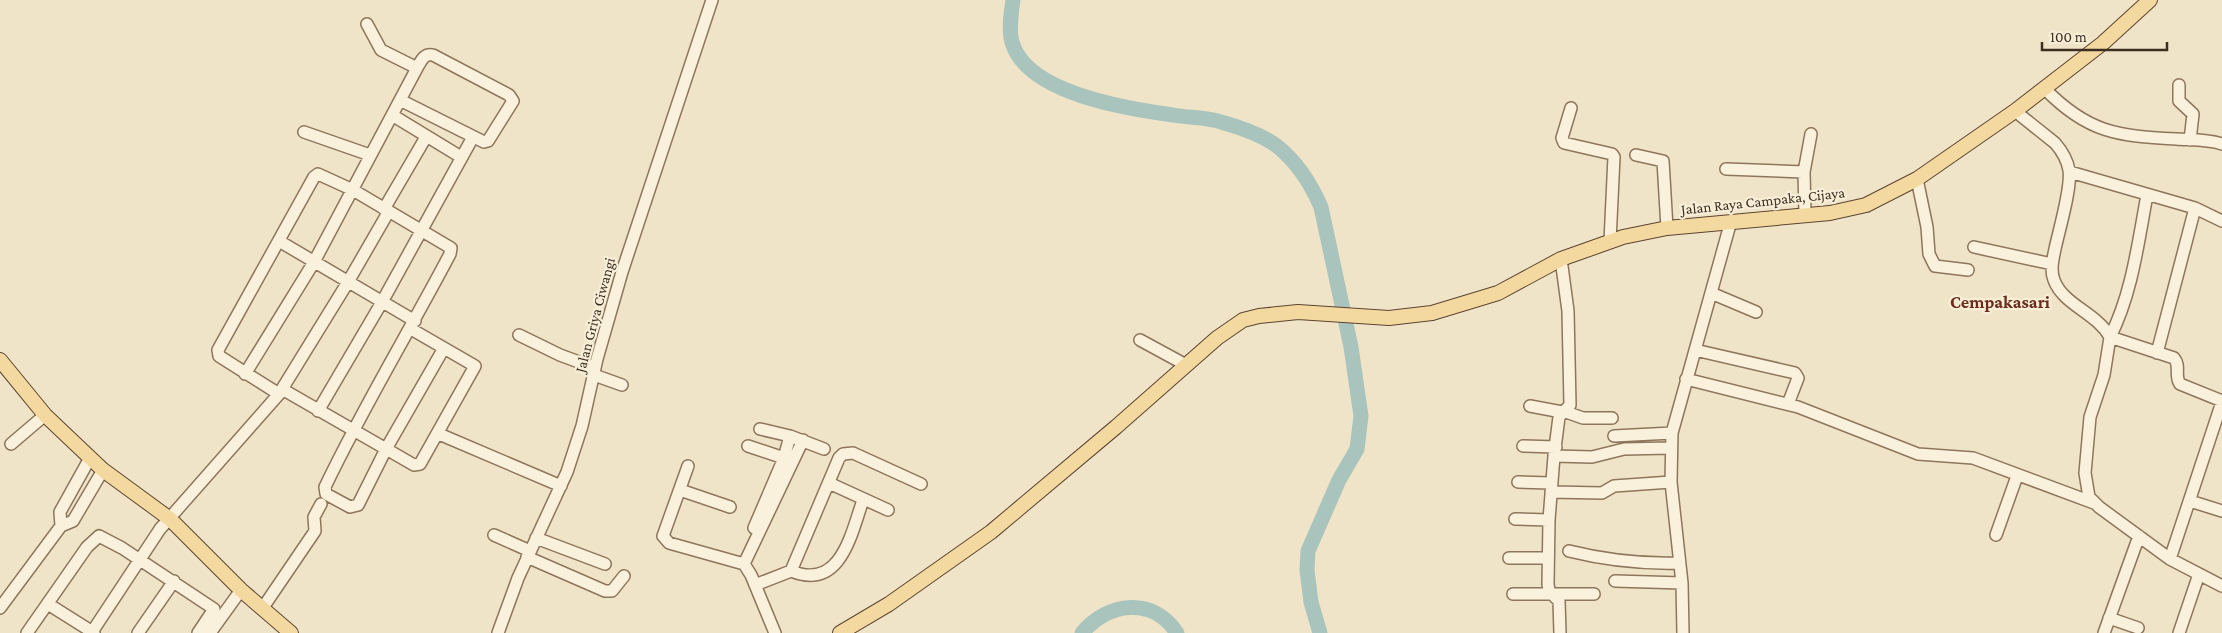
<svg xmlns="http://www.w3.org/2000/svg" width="2222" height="633" viewBox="0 0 2222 633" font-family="'Crimson Pro',serif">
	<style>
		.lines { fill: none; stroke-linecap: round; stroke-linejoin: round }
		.river { stroke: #a9c4bc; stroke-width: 15 }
		.minor-casing { stroke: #8d765c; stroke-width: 14 }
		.major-casing { stroke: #5b4430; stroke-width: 16 }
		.minor { stroke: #faf1dc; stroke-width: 11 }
		.major { stroke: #f3d9a0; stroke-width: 14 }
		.labels { text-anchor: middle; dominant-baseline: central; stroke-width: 4.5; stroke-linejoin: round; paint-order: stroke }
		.street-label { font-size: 15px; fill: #3d2e20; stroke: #f7eed8 }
		.quarter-label { font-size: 18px; font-weight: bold; fill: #6b2e1e; stroke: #f7eed8 }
	</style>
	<rect width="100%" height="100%" fill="#f0e4c8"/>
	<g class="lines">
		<!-- river -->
		<path class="river" d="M1013,0c-2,13 -5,33 0,45 17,49 115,64 160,70 16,3 33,2 48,7 18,5 41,13 56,24 20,16 34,38 44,61l30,140 10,69 -4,33 -18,31 -31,71 -1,19 4,32 9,31
			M1082,633c26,-31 71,-37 95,0"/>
		<defs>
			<path id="minor" d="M367,24l14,26 36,18
				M2179,85v16l14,13 -3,26
				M2045,89c43,44 73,47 131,50 16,1 32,0 46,5
				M1571,108l-9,30 2,5 48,11 2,3 -4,84
				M2015,111l40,32c7,8 12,16 14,27 3,17 -10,60 -14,79 -2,10 -5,21 -1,31 9,25 43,33 56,57l-6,38 -14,42 -5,56 4,24 10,10 71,52 52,27
				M392,115l69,42
				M304,132l66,23
				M1636,155l27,6 4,67
				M1726,169l78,3
				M2070,172l125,36 27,13
				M1917,179l10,48 2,27 6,12 33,4
				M2147,195c-9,48 -15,99 -37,142l64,21c7,8 0,18 6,26l42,17
				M384,209l42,-72
				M1805,215l-1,-43 7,-38
				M279,241l136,80
				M1974,247l78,17
				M1711,293l45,19
				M519,335l41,20 35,13
				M1140,340l46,25
				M1695,350l100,23 3,5 -10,26
				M2157,353l38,-145
				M245,374l69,-112 103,-194c4,-7 7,-15 16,-13l76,40 4,6 -25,40 -4,1 -84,-42
				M594,375l28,10
				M1686,379l112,28 120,47 55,4 121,45
				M282,389l132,76 6,-1 55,-98 -64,-37
				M279,394l-60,-38 -1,-6 96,-173 4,-3 35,16 98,58 -1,6c-41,78 -87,153 -125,233l1,7 24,13 8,-2 28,-56 58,-101
				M1530,406l32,6
				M318,411l64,-109 91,-165
				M1563,411l20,7h29
				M760,429l30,7 34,13
				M439,434l122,52
				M1614,436l58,-3
				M11,444l34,-29
				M748,446l36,12
				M1523,446l33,1
				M1554,456l38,1 32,-8 46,-1
				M688,466l-25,70 6,7 75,21 7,11 24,58
				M1518,482l33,1
				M829,483l59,27
				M680,490l50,17
				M1551,492l51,1 12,-7 57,-4
				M2190,501l32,10
				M1515,519l34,1
				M61,526l-1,-14 30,-54
				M754,528l30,-70 6,-22
				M494,535l36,16
				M1996,535l21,-59
				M536,538l69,26
				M1569,551c36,9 73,13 110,12
				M527,557l78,34h7l12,-15
				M1509,558h39
				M2170,559l52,-157
				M744,564l59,-124
				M791,571c50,20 60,-37 72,-71
				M1615,581l67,2
				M755,585l36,-14 48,-113 4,-4 10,-1 68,31
				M1513,594h81
				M48,604l46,29
				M0,608l61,-82 12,-5 30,-51
				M262,609l53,-78 -1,-14 7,-13
				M2109,618l29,10
				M92,632l68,-103 119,-135 69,-112 41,-71
				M27,633l60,-86 12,-11 23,12 92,61 -16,24
				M138,633l36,-52
				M210,633l31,-43
				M498,633l20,-55 49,-106 15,-46 15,-67 25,-87 90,-272
				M1560,633l-1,-32 -10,-10 -1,-7 1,-64 5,-64 5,-39 11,-12 -2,-94 -7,-52
				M1683,633l-1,-50 -11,-101 1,-49 59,-212
				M2104,633l35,-97
				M2179,633l20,-59"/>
			<path id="major" d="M0,360l45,55 58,55 67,49 71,71 50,43
				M840,633l49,-29 102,-72 125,-105 101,-89 26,-18 16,-4 39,-4 91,6 43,-5 66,-20 63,-34 62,-22 44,-9 163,-15 36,-8 51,-26 98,-68 88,-68 47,-43"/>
		</defs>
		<!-- minor casing -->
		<use href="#minor" class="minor-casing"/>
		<!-- major casing -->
		<use href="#major" class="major-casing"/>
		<!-- minor -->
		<use href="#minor" class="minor"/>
		<!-- major -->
		<use href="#major" class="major"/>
	</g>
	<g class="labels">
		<!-- street labels -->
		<g class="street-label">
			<text transform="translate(1763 201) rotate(-6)">Jalan Raya Campaka, Cijaya</text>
			<text transform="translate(595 315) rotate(-75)">Jalan Griya Ciwangi</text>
		</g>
		<!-- quarter labels -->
		<g class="quarter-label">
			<text x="2000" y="302">Cempakasari</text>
		</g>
	</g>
	<!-- scale -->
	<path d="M2042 42v8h125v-8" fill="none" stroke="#3d2e20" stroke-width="2.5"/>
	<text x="2050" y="42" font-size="15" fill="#3d2e20" stroke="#f7eed8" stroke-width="4" paint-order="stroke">100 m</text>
</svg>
